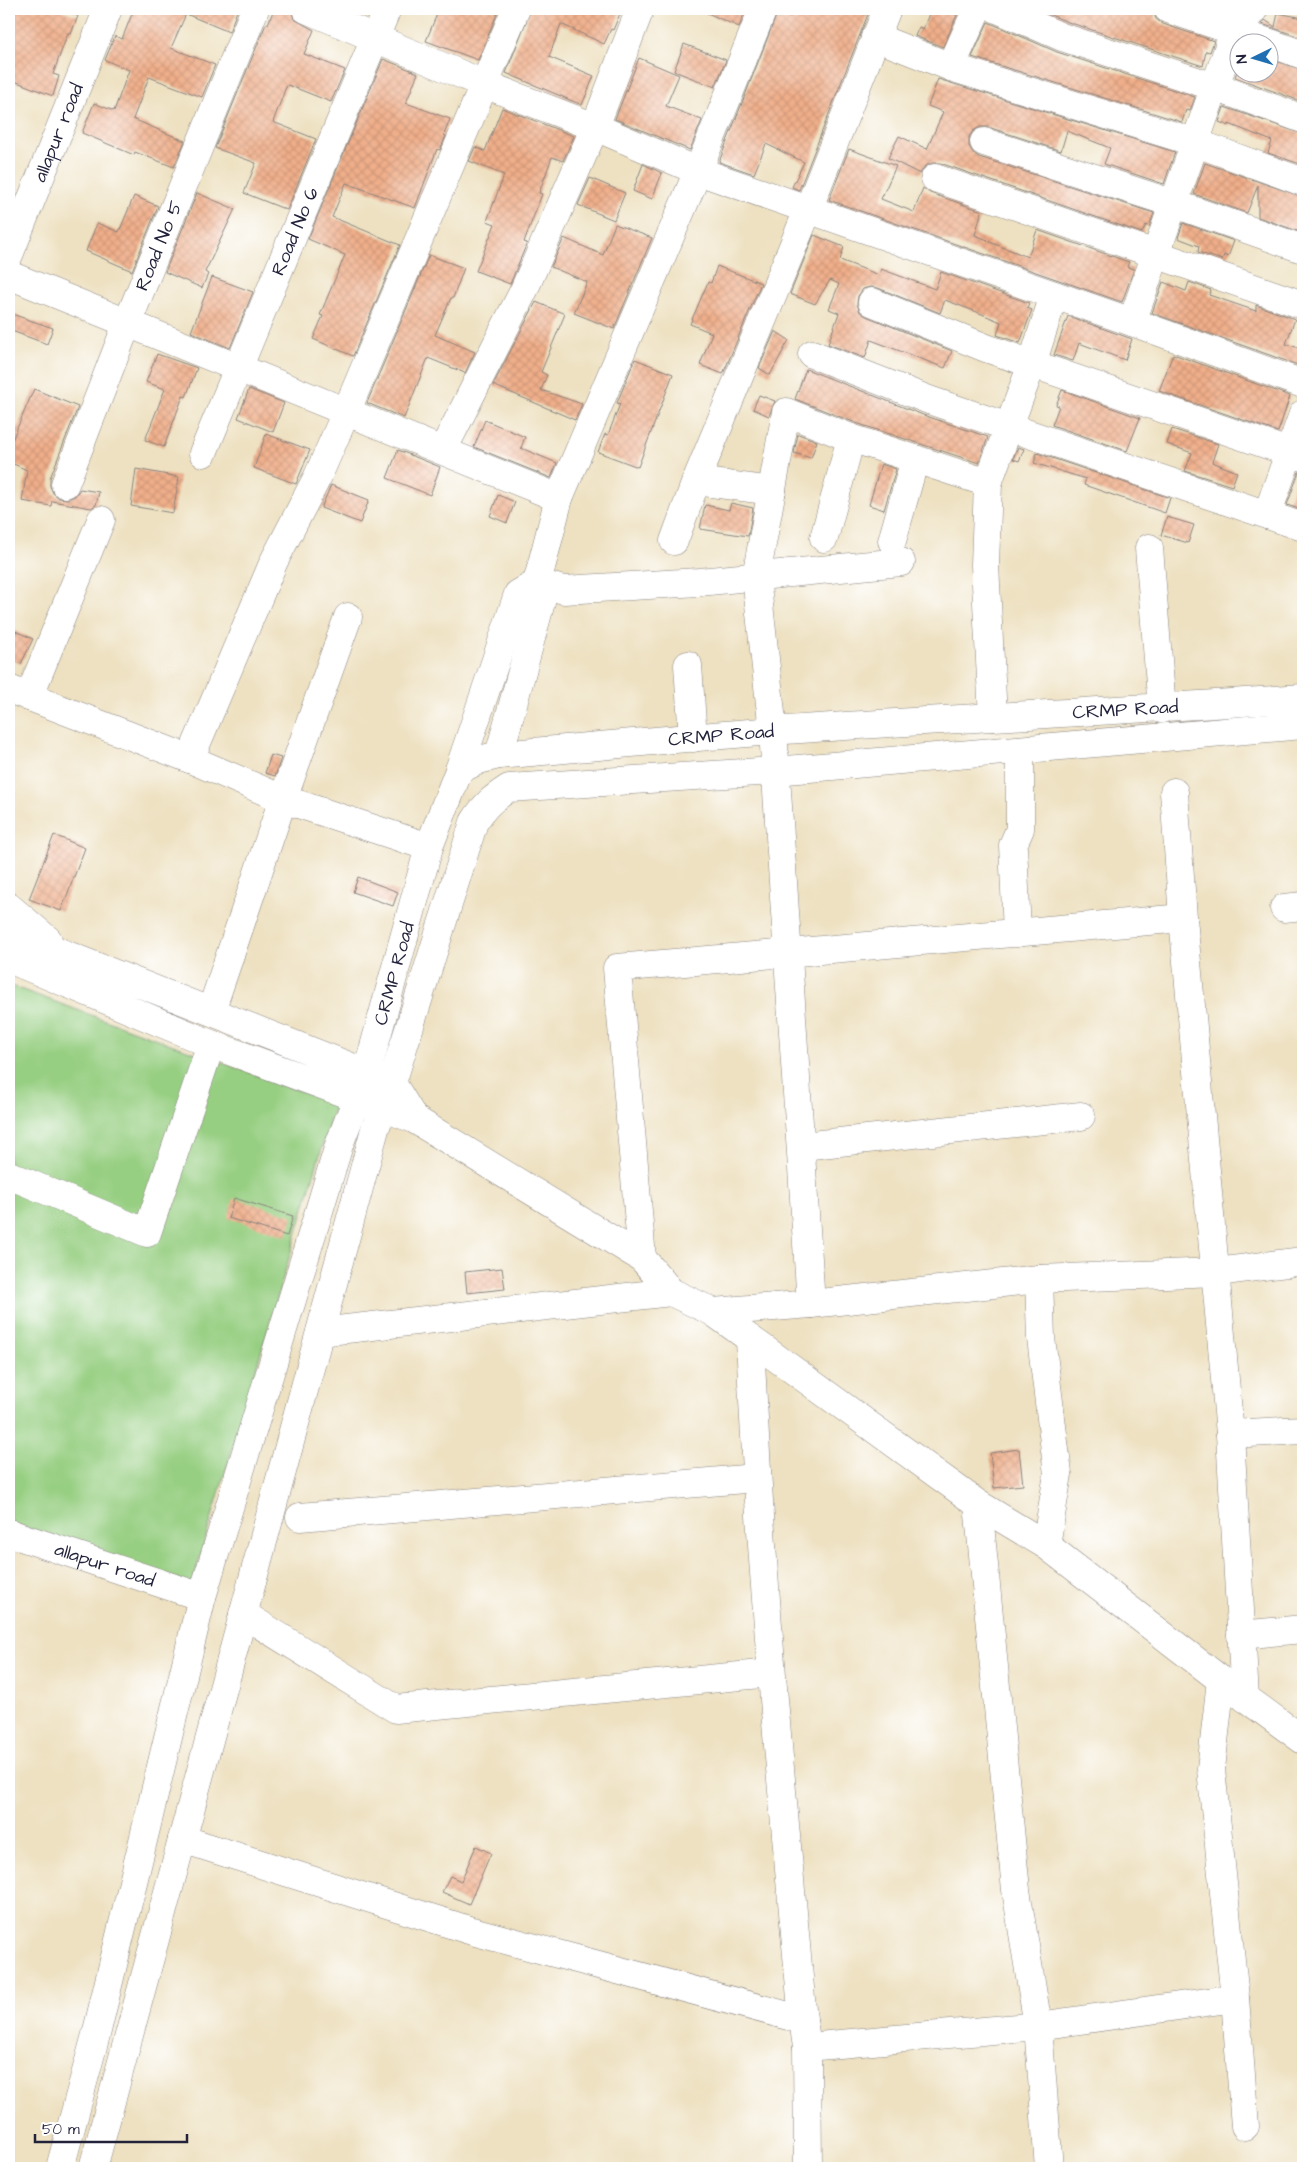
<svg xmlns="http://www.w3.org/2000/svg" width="1312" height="2177" viewBox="0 0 1312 2177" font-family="'Architects Daughter',sans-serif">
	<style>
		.green { fill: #97cf82; stroke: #5c785e }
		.building { fill: url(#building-cross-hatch) }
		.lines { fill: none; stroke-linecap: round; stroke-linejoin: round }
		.minor-casing { stroke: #88827e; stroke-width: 29 }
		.major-casing { stroke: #88827e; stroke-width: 29 }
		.minor { stroke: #fff; stroke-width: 28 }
		.major { stroke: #fff; stroke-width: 28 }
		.labels { text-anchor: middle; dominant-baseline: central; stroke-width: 4.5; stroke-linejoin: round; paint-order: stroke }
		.street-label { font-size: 19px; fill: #22223b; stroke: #fff }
	</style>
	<defs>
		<pattern id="building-cross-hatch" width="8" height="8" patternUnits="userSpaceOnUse" patternTransform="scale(1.25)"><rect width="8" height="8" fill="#f0af8a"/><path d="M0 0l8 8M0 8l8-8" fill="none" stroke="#ce9678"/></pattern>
	</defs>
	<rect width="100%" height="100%" fill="#fff"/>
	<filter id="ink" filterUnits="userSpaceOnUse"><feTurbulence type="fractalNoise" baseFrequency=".02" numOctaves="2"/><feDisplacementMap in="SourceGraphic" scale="10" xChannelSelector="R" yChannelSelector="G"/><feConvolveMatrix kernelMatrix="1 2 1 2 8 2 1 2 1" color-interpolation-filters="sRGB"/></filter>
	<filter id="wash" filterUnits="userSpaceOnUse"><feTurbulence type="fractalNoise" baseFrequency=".0096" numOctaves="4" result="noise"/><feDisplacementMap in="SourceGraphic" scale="20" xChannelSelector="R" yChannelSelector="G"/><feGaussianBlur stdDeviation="1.12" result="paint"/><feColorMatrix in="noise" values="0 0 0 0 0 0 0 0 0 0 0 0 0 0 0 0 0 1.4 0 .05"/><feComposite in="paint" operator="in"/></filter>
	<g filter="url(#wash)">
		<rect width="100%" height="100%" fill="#eee1c1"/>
		<!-- green -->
		<path class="green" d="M9,985l326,119 -143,480 -183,-62z"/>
		<g id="blocks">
			<!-- building -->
			<path class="building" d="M9,9h50l19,7 -7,18 -3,-1 -15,41 6,2 -6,20 -44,-17z
				M134,9h97l6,2 -8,21 -43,-18 -15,34 44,17 -13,32 -53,-20 -16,42 52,22 -11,26 -39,-15 -1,3 -52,-22 12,-30 20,8 15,-41 -24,-10 10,-24 7,3z
				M274,9h17l3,10 20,11 -10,24 41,16 -14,32 -43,-17 -2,2 -13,35 43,17 -29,71 -43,-17 12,-30 -41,-15 51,-124h2z
				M439,9h60l-21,51 -52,-19z
				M531,9h91l-9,21 -2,-1 -7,15 -43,-20 -12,33 45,19 -12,29 -76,-32z
				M698,9h48l-7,18z
				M792,9h78l-71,181 -7,-3 12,-25 -38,-18 -12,30 -35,-12 59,-151 12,6z
				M931,9h11l15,6 -14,32 -28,-11 4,-9 4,2z
				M1036,9h117l3,10 7,5 51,17 -4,11 -4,-1 -3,15 -135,-44z
				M1278,13l25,5v20l-41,-14 3,-4 10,7z
				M988,22l69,30 138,45 -5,14 -4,-1 -4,12 -210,-65z
				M684,44l42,16 -11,27 -41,-16z
				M639,58l40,17 -13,31 36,14 -12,30 -75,-31z
				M383,59l35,14 -12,30 44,16 -6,16 2,1 -6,14 -3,-1 -22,59 -69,-25 -14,34 68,28 -47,111 -40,-17 10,-23 -3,-1 25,-60 -37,-16z
				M1270,59l33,11v32l-68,-25 5,-13v8h30z
				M938,79l237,73 -11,32 -60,-20 6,-16 -43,-17 -6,20 -73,-24h-8l-7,4 -4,6v9l4,7 6,4 175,56 -5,14 -3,-2 -4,8 -202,-70h-7l-8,3 -5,8 -32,-16 11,-22 28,13 16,-37 -15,-6z
				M1224,107l79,27v31l-35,-12 4,-12 -43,-17v2l-10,-4z
				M502,108l72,28 -11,25 -11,-4 -13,36 3,1 -18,48 3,1 -17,41 -34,-13 19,-47 -8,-3 17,-46 -35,-14 6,-14 10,4z
				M849,149l47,17 -15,33 33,13 9,-24 7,5 52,18 -7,24 13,5 -1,1 41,16 9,-27 92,32 -2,5 7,2 -12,33 -293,-102z
				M1205,163l98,34v36l-45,-16v-32l-11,28 -53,-19z
				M643,164l19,9 -10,26 -19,-8z
				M590,178l35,15 -11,27 -36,-15z
				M197,193l38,16 -30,63 3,2 -6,14 -37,-16z
				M134,196l24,10 -26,65 -46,-20 11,-28 22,9z
				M1183,223l51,18 -6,16 -4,-2 -2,5 -24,-8 1,-6 -21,-8z
				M615,224l37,14 -38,91 -40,-16 13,-31 -36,-15 13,-29 39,17z
				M814,235l30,12 -4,13 39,15 2,-6 54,20 6,-17 88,31 -2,5 5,2 -12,33 -23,-8 4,-13 -24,-10 -32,-12 -5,13 -62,-25 -8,-1 -7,2 -5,7 -1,8 3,8 6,4 86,35 -7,17 -74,-28 -6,18 -37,-14 11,-31 -10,-4 10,-25 -9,-4 -15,24 -25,-10z
				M429,255l35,13 -11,30h-2l-16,37 40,17 -10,21 -37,-15 -24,60 -37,-15z
				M717,266l44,17 -38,91 -23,-9 12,-32 -22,-9 18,-42 3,1z
				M212,277l41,15 -23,56 -39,-16z
				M1163,282l23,9 3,-9 22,8 -2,5 47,16v-6l39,14 -9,25 17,5v18l-151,-54z
				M536,302l29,12 -24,58 6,3 -6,15 41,14 -7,16 -82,-35z
				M9,313l44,15 -6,16 -38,-14z
				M1068,316l64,23 -7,21 -46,-17 -6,18 -19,-6z
				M775,331l14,9 -19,35 -11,-7z
				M157,354l40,14 -11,29 -3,-1 -19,51 -19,-7 20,-51 -19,-7z
				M1173,354l117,42 -12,36 -119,-41z
				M635,359l38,15 -35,93 -40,-15 7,-18 3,1 12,-31 -3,-1z
				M806,369l117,46 65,22 -9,26 -123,-40 -61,-24z
				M34,389l44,18 -28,71v8l3,7 6,5 8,1 8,-3 5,-7 19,3 -3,13 -5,3 -39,-7 -1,5 -29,-5 5,-31 -18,-8v-15z
				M249,389l35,14 -11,29 -35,-14z
				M1062,390l78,28 -13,33 -75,-26 7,-19 -3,-1z
				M759,395l16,6 -6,15 -16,-7z
				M485,420l40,17 -4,11 36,15 -6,15 -77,-31z
				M1172,429l46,15 -6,18 25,10 -5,14 -47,-15 7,-18 -25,-9z
				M266,434l44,16 -14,34 -42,-16z
				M798,434l19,7 -6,17 -17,-5z
				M1018,447l6,2 -5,12 -6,-2z
				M398,450l42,17 -10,28 -43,-17z
				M1037,453l133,45 -5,15 -81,-28 2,-6 -52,-16z
				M881,464l15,5 -12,41 -15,-5z
				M136,469l43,8 -6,36 -42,-7z
				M1299,472h4v25l-4,12 -12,-4z
				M331,485l38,15 -9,23 -39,-15z
				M498,495l17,7 -8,21 -17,-7z
				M731,503l22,5 -5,28 -48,-7 5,-24 24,5z
				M1167,517l27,8 -6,18 -27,-8z
				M9,628l24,11 -12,25 -12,-6z
				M271,755l10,3 -6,18 -10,-3z
				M54,835l31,13 -24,63 -32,-12z
				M358,877l40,15 -5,14 -40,-14z
				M234,1198l59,18 -6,20 -59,-18z
				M502,1268l3,21 -38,4 -2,-21z
				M1019,1449l4,36 -29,3 -4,-35z
				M476,1846l15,7 -22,51 -27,-12 8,-16 11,5z"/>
		</g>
	</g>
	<g filter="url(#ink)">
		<use href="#blocks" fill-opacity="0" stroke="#88827e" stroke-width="1"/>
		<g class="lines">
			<defs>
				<g id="minor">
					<path d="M306,9l178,75 111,43 103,44 434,151 171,62"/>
					<path d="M997,9l65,28 153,50 88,32"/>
					<path d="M1168,9l99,33"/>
					<path d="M875,37l76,30 243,75 109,40"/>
					<path d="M1270,43l33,12"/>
					<path d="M951,67l26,-58"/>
					<path d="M984,142l191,62 128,45"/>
					<path d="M935,178l368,127"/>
					<path d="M9,275l550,223"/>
					<path d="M872,302l114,46 317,109"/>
					<path d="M1132,322l102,-290 20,-23"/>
					<path d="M812,354l117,46 374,127"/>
					<path d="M443,450l81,-160 71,-163 45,-118"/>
					<path id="s1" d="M203,453l184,-444"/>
					<path d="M696,481l76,10"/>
					<path d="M988,483l-3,82 8,152"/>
					<path id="s2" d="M65,484l62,-160 128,-315"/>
					<path d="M1267,515l36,-101"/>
					<path d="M824,538l27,-100"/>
					<path d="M674,541l22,-60 112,-271 79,-201"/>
					<path d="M892,541l23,-82"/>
					<path d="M1149,548l13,161"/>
					<path d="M688,665l5,73"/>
					<path d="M29,697l72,-177"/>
					<path d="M499,755l42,-153 -4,-19 22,-85 139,-327 65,-162"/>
					<path d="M190,759l84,-198 44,-85 29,-66 169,-401"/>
					<path d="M459,770l59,-176 19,-11 27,7 135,-8 202,-20"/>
					<path d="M1174,792l9,126 47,516 15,264"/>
					<path d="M9,907l39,33"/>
					<path d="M1284,908l19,-2"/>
					<path d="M9,932l383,151 22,36 -203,-75 -202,-85"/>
					<path d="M1017,933l-4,-88 7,-16v-79"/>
					<path d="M211,1011l72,-212 65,-182"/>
					<path d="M414,1119l228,139 29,34 42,20 265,192 68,41 175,135 82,60"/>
					<path d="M802,1146l279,-30"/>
					<path d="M9,1175l138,58 64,-189"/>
					<path d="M642,1258l-25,-290 566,-50"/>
					<path d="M1039,1279l2,59 17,136 -12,71"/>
					<path d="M811,1304l-38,-573 -17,-154 30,-165 65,26 137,45 44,-119 22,-69"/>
					<path d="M713,1312l98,-8 228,-25 178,-7 86,-11"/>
					<path d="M320,1332l351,-40"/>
					<path d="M750,1339c10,228 32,454 53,681l4,27 1,121"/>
					<path d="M1230,1434l73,-4"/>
					<path d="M978,1504l38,386 22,136 11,142"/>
					<path d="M300,1517l456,-39"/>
					<path id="s3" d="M9,1533l193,64"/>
					<path d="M243,1614l153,95 375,-36"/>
					<path d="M1241,1635l62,-6"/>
					<path d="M1221,1680l-10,89 24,229 10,128"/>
					<path d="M182,1839l290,92 331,89"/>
					<path d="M807,2047l231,-21 197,-28"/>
				</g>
				<g id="major">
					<path id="s4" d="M9,255l99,-246"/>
					<path d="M9,689l181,70 93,40 146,48"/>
					<path id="s5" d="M60,2168l37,-137 105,-434 137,-452 28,-73 62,-225 30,-77 20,-10 20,-5c92,-8 183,-17 275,-24 176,-13 353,-20 529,-33"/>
					<path d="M93,2168l282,-1039 17,-46 82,-261c11,-17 18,-23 35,-34l266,-17 528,-46"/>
				</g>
			</defs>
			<!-- minor casing -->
			<use href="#minor" class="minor-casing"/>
			<!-- major casing -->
			<use href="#major" class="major-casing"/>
			<!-- minor -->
			<use href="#minor" class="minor"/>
			<!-- major -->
			<use href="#major" class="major"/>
		</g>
	</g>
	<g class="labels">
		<!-- street labels -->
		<g class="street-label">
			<text stroke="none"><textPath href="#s4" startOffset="132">allapur road</textPath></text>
			<text stroke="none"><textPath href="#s1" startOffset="240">Road No 6</textPath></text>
			<text stroke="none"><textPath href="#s2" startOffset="256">Road No 5</textPath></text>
			<text stroke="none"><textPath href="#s5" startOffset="2126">CRMP Road</textPath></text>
			<text stroke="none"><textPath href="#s5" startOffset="1721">CRMP Road</textPath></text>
			<text stroke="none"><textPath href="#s5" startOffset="1241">CRMP Road</textPath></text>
			<text stroke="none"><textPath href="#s3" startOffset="101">allapur road</textPath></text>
		</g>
	</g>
	<!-- margin -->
	<rect width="1312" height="2177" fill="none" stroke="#fff" stroke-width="30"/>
	<!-- north arrow -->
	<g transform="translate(1254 58) rotate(265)"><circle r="24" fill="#ffffff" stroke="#a7a7b1"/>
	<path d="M0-4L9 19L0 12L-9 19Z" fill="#1f6fb2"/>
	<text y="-8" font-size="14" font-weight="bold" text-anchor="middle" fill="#22223b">N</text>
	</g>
	<!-- scale -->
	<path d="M35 2134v8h152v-8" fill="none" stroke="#22223b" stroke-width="2.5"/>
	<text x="42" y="2134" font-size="15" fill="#22223b" stroke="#ffffff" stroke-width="4" paint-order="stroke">50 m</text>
</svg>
